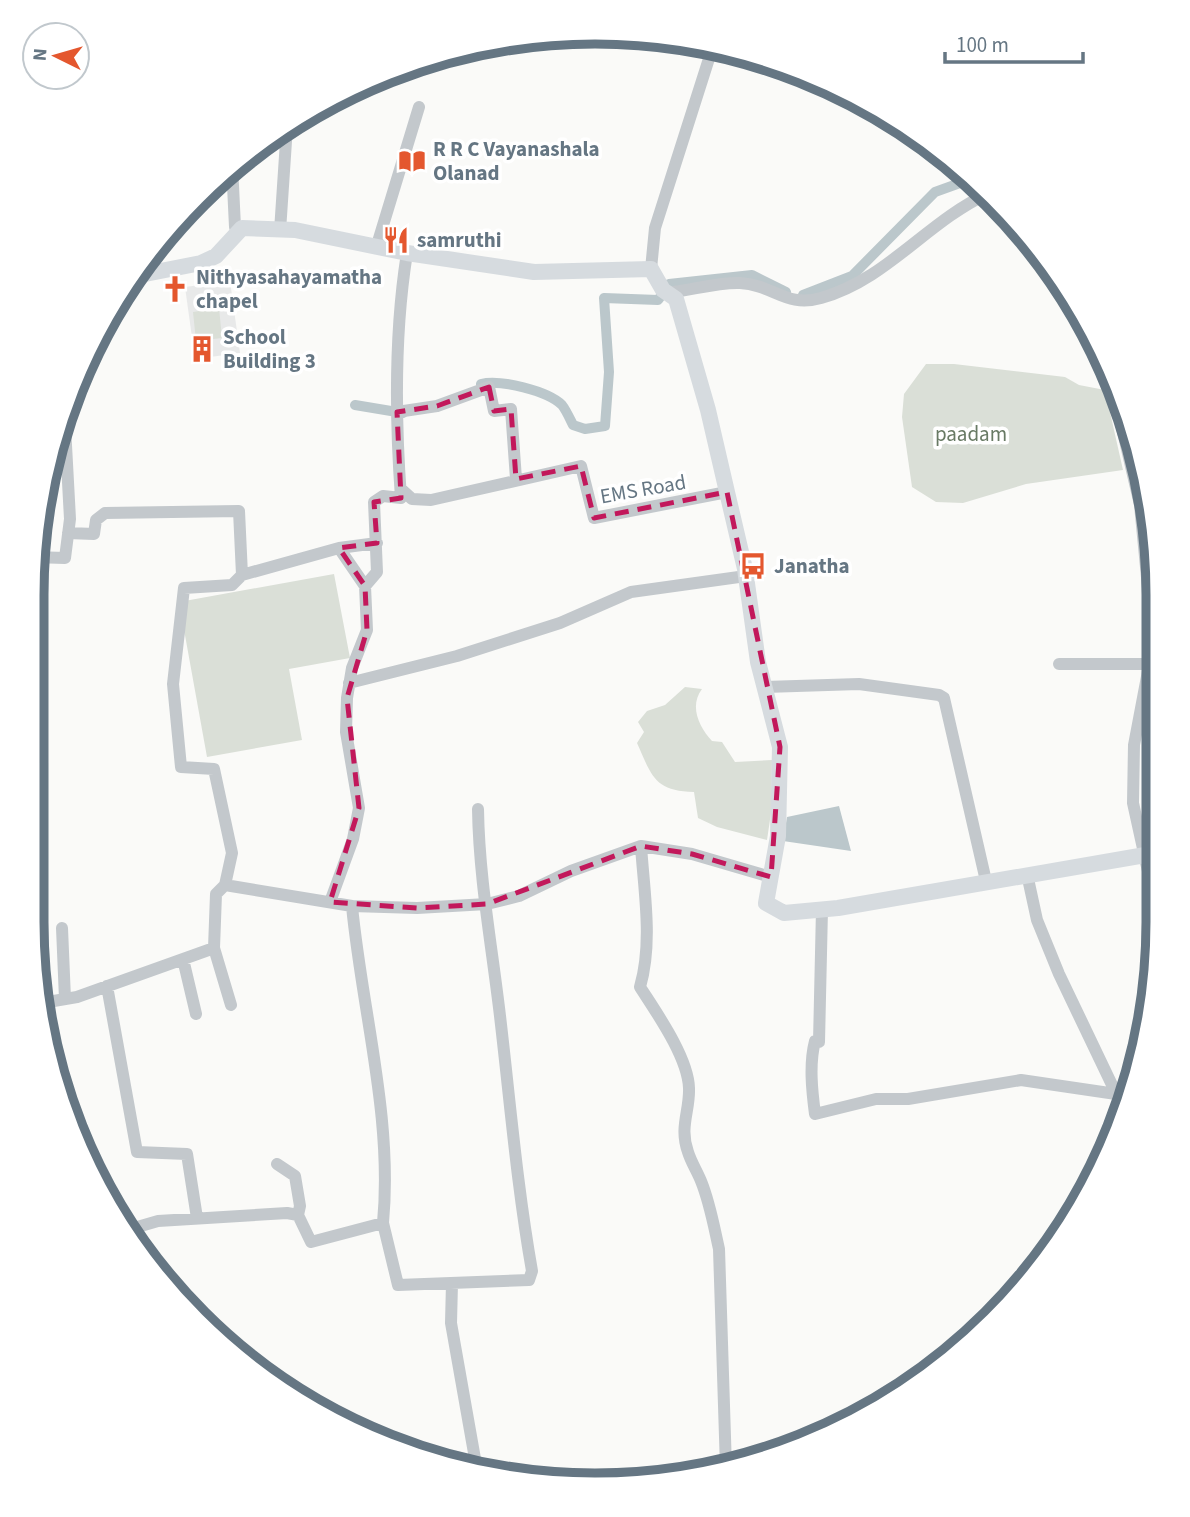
<svg xmlns="http://www.w3.org/2000/svg" width="1190" height="1517" viewBox="0 0 1190 1517" font-family="'Source Sans 3',sans-serif">
	<style>
		.built { fill: #e8e9e9 }
		.green { fill: #dadfd7 }
		.water { fill: #bbc7cb }
		.lines { fill: none; stroke-linecap: round; stroke-linejoin: round }
		.canal { stroke: #bbc7cb; stroke-width: 10 }
		.minor { stroke: #c3c8cc; stroke-width: 12 }
		.major { stroke: #d6dbdf; stroke-width: 16 }
		.marked { fill: none; stroke: #c2185b; stroke-width: 5; stroke-dasharray: 14 9; stroke-linejoin: round }
		.labels { text-anchor: middle; dominant-baseline: central; stroke-width: 7; stroke-linejoin: round; paint-order: stroke }
		.poi-label { font-size: 21px; font-weight: bold; fill: #657683; stroke: #fff; text-anchor: start }
		.park-label { font-size: 21px; fill: #687a64; stroke: #fff }
		.street-label { font-size: 21px; fill: #657683; stroke: #fff }
		.rim { fill: none; stroke: #657683; stroke-width: 9 }
	</style>
	<rect width="100%" height="100%" fill="#fafaf8"/>
	<!-- built -->
	<path class="built" d="M230,281l10,72 -45,6 -10,-72z"/>
	<!-- green -->
	<path class="green" d="M219,308l3,30 -26,3 -3,-29z
		M926,364h28l111,13 14,8 26,5 18,80 -97,14 -63,19 -27,-1 -24,-15 -10,-70 2,-23z
		M334,574l16,84 -61,11 13,71 -95,17 -28,-155z
		M685,687l17,2c-13,17 -3,38 10,52l10,1 13,20 37,-2 -1,53 -4,27 -50,-13 -19,-9 -4,-26c-39,-1 -42,-15 -57,-49l7,-11 -6,-10 9,-11 18,-6z"/>
	<!-- water -->
	<path class="water" d="M839,806l12,45 -68,-10 4,-24z"/>
	<g class="lines">
		<!-- canal -->
		<path class="canal" d="M667,287l2,-3 83,-9 34,17
			M803,295l49,-19 83,-84 36,-13
			M481,384c19,-5 67,7 81,21 4,5 8,14 11,20l12,4 20,-3 4,-54 -5,-74 54,2 3,-4
			M355,405l48,8"/>
		<!-- minor -->
		<path class="minor" d="M232,165l3,62 7,1
			M280,231l7,-105
			M377,245l42,-138
			M651,269l4,-41 58,-182
			M666,293c24,-2 50,-11 74,-10 34,2 46,25 81,15 65,-18 106,-76 166,-104
			M1108,368l32,137 11,114 1,31 -18,95 -1,58 18,82
			M397,412l40,-6 52,-19 5,24 17,-2 5,70
			M401,489l11,10 19,1 150,-34 13,52 133,-26
			M68,533l26,1 2,-14 9,-7 134,-2 3,64 97,-27 26,38
			M339,548l38,-5
			M33,557l32,1 5,-39 -6,-111
			M1059,664h91
			M349,683l108,-27 103,-33 71,-31 115,-16
			M765,687l94,-3 80,11 5,3 42,183
			M1027,874l10,46 22,54 65,136
			M225,885l127,21c10,105 41,211 31,317
			M330,902l23,-63 6,-31 -13,-76 1,-34 5,-30 15,-38 -2,-44 12,-14 -3,-70 9,-6 18,2c-6,-82 -7,-164 6,-245
			M352,906l65,2 70,-4 32,-8 52,-25 70,-25
			M822,909l-3,133 -4,-1c-6,23 -3,50 0,73l61,-15h32l113,-19 95,14
			M62,928l3,71
			M214,948l17,57
			M183,959l13,55
			M107,986l30,166 50,2 10,64
			M42,1003l35,-6 137,-49 2,-54 9,-9 7,-32 -18,-84 -33,-2 -8,-83 11,-96 48,-3 10,-10
			M277,1164l18,12 5,30 -2,9 13,27 72,-19 15,62 131,-5 3,-9c-15,-85 -22,-170 -32,-255 -8,-69 -21,-138 -22,-207
			M127,1230l31,-9 129,-8 11,2
			M452,1283l-1,40 26,147
			M726,1468l-7,-219c-5,-22 -9,-46 -18,-68 -4,-10 -10,-19 -13,-29 -9,-25 2,-41 1,-64 -1,-31 -33,-76 -49,-101 13,-45 4,-95 1,-141l51,8 79,23"/>
		<!-- major -->
		<path class="major" d="M135,276l66,-13 15,-7 26,-28 53,2 112,23 127,19 117,-3 12,21 13,9 32,111 19,82 18,77 13,93 22,85 -2,89 -12,67 18,10 54,-5 313,-54"/>
	</g>
	<!-- marked area -->
	<path class="marked" d="M489,387l5,24 17,-2 5,70 65,-13 13,52 133,-26 53,255 -9,130 -79,-23 -51,-8 -154,58 -70,4 -87,-6 29,-94 -12,-110 20,-68 -2,-44 -26,-38 38,-5 -3,-41 27,-4 -4,-86 40,-6z"/>
	<!-- icons -->
	<defs>
		<symbol id="library-bare" viewBox="-9 -9 18 18"><path d="M-6-4Q-3-5.5-.7-3.5V5Q-3 3-6 4ZM6-4Q3-5.5 .7-3.5V5Q3 3 6 4Z" fill="#e4572e" stroke="#fff" stroke-width="2.5" paint-order="stroke"/></symbol>
		<symbol id="restaurant-bare" viewBox="-9 -9 18 18"><path d="M-5-6h1v4h1v-4h1v4h1v-4h1v5L-1.5 .5V6h-2V.5L-5-1ZM5-6V6H3V1.5H1.5Q1.5-4 5-6Z" fill="#e4572e" stroke="#fff" stroke-width="2.5" paint-order="stroke"/></symbol>
		<symbol id="church-bare" viewBox="-9 -9 18 18"><path d="M-1.2-6h2.4v3.5h3.3v2.4h-3.3V6h-2.4V-.1h-3.3v-2.4h3.3Z" fill="#e4572e" stroke="#fff" stroke-width="2.5" paint-order="stroke"/></symbol>
		<symbol id="building-bare" viewBox="-9 -9 18 18"><path d="M-4-6H4V6H1V3H-1V6H-4ZM-2.5-4.3h1.7v1.8h-1.7ZM.8-4.3h1.7v1.8H.8ZM-2.5-1h1.7V.8h-1.7ZM.8-1h1.7V.8H.8Z" fill="#e4572e" stroke="#fff" stroke-width="2.5" paint-order="stroke"/></symbol>
		<symbol id="bus-bare" viewBox="-9 -9 18 18"><path d="M-5-6H5V4H4V6H2V4H-2V6H-4V4H-5ZM-3.5-4V0h7V-4ZM-3.5 1.2v1.5H-2V1.2ZM2 1.2v1.5H3.5V1.2Z" fill="#e4572e" stroke="#fff" stroke-width="2.5" paint-order="stroke"/></symbol>
	</defs>
	<g fill-rule="evenodd">
		<use href="#library-bare" x="393" y="142" width="38" height="38"/>
		<use href="#restaurant-bare" x="377" y="221" width="38" height="38"/>
		<use href="#church-bare" x="156" y="270" width="38" height="38"/>
		<use href="#building-bare" x="183" y="330" width="38" height="38"/>
		<use href="#bus-bare" x="734" y="547" width="38" height="38"/>
	</g>
	<g class="labels">
		<!-- poi labels -->
		<g class="poi-label">
			<text x="433" y="149">R R C Vayanashala<tspan x="433" dy="24">Olanad</tspan></text>
			<text x="417" y="240">samruthi</text>
			<text x="196" y="277">Nithyasahayamatha<tspan x="196" dy="24">chapel</tspan></text>
			<text x="223" y="337">School<tspan x="223" dy="24">Building 3</tspan></text>
			<text x="774" y="566">Janatha</text>
		</g>
		<!-- park labels -->
		<g class="park-label">
			<text x="971" y="434">paadam</text>
		</g>
		<!-- street labels -->
		<g class="street-label">
			<text transform="translate(643 489) rotate(-10)">EMS Road</text>
		</g>
	</g>
	<!-- crop -->
	<path d="M0 0H1190V1517H0ZM595 44H595A551 551 0 0 1 1146 595V922A551 551 0 0 1 595 1473H595A551 551 0 0 1 44 922V595A551 551 0 0 1 595 44Z" fill="#fff" fill-rule="evenodd"/>
	<path class="rim" d="M595 44H595A551 551 0 0 1 1146 595V922A551 551 0 0 1 595 1473H595A551 551 0 0 1 44 922V595A551 551 0 0 1 595 44Z"/>
	<!-- north arrow -->
	<g transform="translate(56 56) rotate(275)"><circle r="33" fill="#ffffff" stroke="#c1c8cd" stroke-width="2"/>
	<path d="M0-5L12 26L0 18L-12 26Z" fill="#e4572e"/>
	<text y="-10" font-size="19" font-weight="bold" text-anchor="middle" fill="#657683">N</text>
	</g>
	<!-- scale -->
	<path d="M945 52v10h138v-10" fill="none" stroke="#657683" stroke-width="3.5"/>
	<text x="956" y="52" font-size="21" fill="#657683" stroke="#ffffff" stroke-width="5" paint-order="stroke">100 m</text>
</svg>
